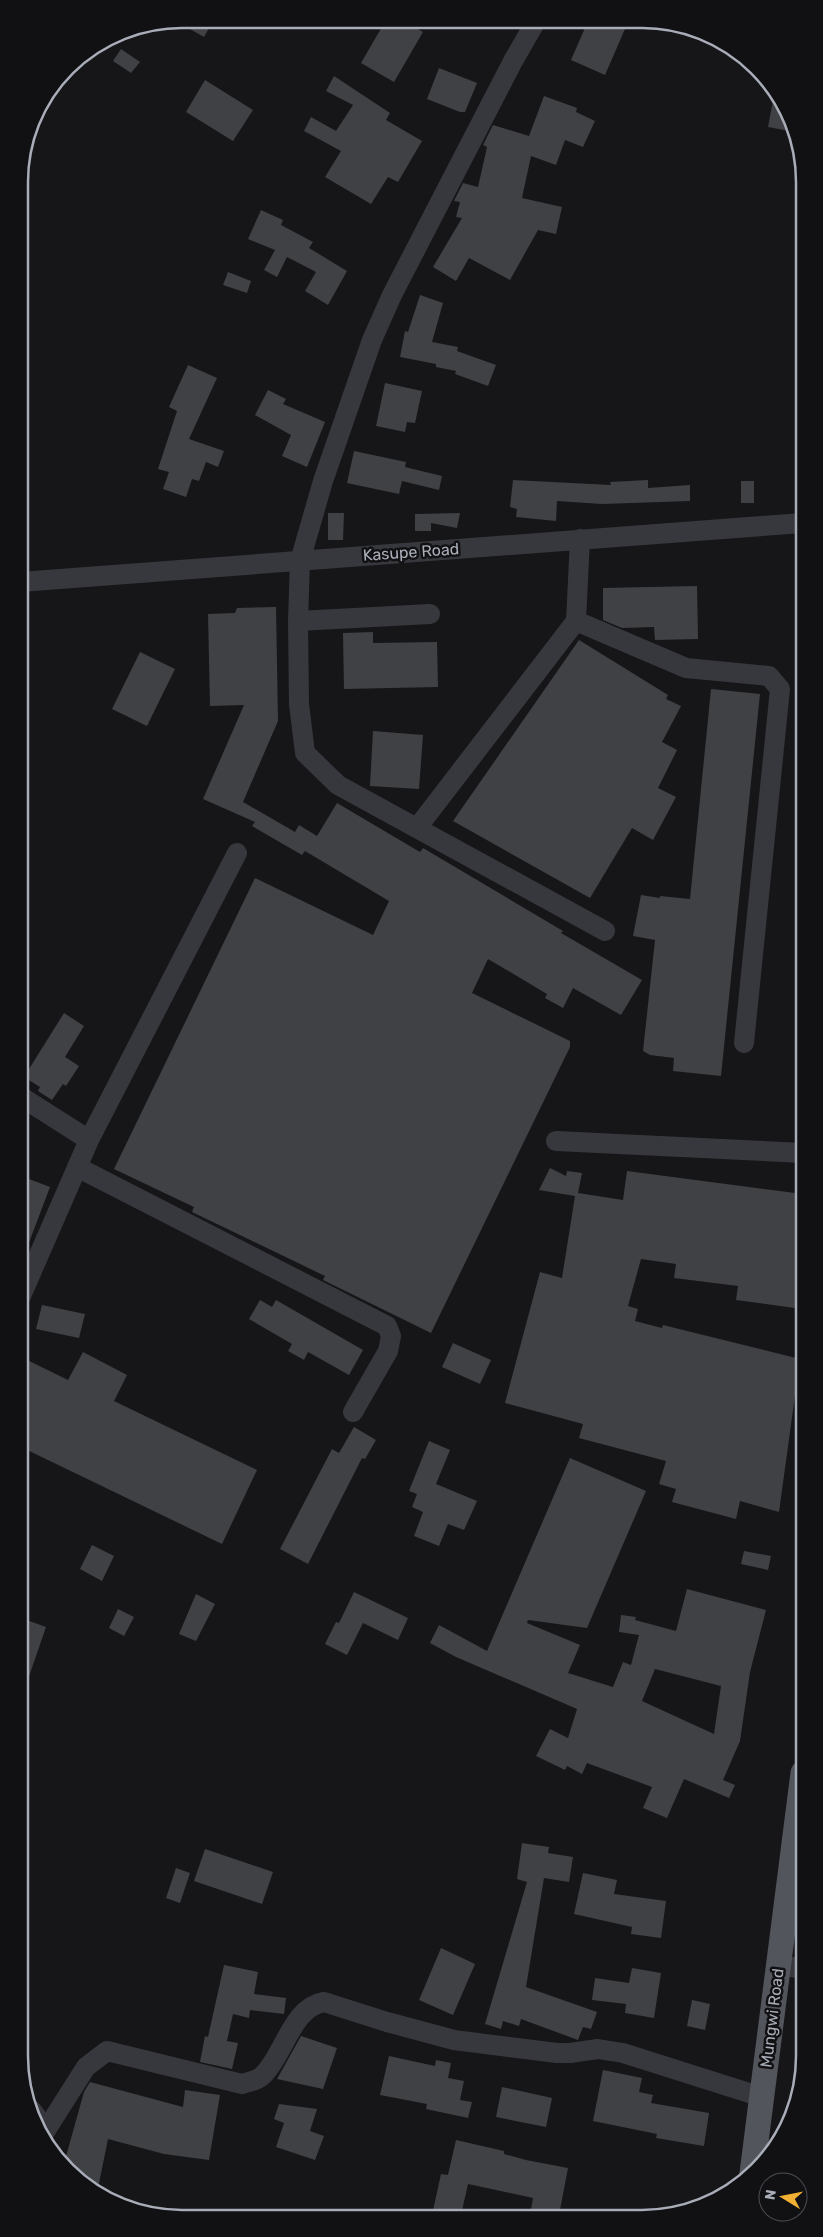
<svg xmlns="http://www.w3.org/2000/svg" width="823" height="2237" viewBox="0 0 823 2237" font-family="Rubik,sans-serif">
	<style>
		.building { fill: #404145; fill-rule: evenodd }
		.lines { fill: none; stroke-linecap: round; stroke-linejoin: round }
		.minor { stroke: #37383d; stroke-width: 20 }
		.major { stroke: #53555c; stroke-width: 25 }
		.labels { text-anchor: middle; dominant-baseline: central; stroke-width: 5; stroke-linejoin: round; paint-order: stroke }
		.street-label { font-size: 16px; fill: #a8adb8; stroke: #111113 }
		.rim { fill: none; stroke: #a8adb8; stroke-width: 2.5 }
	</style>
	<rect width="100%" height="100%" fill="#161618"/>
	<!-- building -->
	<path class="building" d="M181,19h33l-10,18 -30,-17z
		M386,20h17l20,12 -29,50 -33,-19z
		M588,21l40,1 -23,53 -34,-15z
		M121,49l19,13 -9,11 -18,-12z
		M439,68l38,15 -12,29h-5l-33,-13z
		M334,76l56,37 -4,7 36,21 -24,41 -10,-5 -17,27 -46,-27 16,-26 -37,-20 7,-14 25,14 17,-26 -27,-14z
		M205,80l48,30 -20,31 -47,-29z
		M775,90l8,10 12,32 -27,-5z
		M544,96l33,12 -1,4 19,9 -12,26 -18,-7 -9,25 -25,-9 -9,42 40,9 -6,27 -18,-4 -28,50 -41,-22 -13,23 -23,-14 29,-49 -6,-1 4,-15 -6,-1 9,-18 15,4 9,-40 -4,-2 10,-20 36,11z
		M261,210l22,10 -2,5 32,17 -4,6 38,23 -19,34 -23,-14 11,-19 -29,-15 -10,20 -13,-7 11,-20 -27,-11z
		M228,272l23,9 -4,12 -24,-8z
		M420,295l23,8 -11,39 26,5 -1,4 39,14 -8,21 -33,-12 1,-3 -20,-4v-3l-36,-7 5,-26 3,1z
		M188,365l29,13 -28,61 35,12 -6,16 -12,-5 -7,19 -7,-2 -6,18 -23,-8 6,-17 -11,-3 19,-58 -8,-4z
		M385,383l37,8 -7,32 -8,-1 -2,10 -29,-6z
		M268,390l18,9 -3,5 42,18 -18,45 -25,-11 9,-21 -36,-20z
		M354,451l52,11 -1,5 37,9 -3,14 -37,-9 -3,13 -52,-11z
		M513,480l98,5 -1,-3 38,-2v8l42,-3v16l-88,3 -45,-3 -1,20 -40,-4 1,-8 -7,-2z
		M741,481h13v22h-13z
		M328,513h16l-1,27h-15z
		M460,513l-3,15 -26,-5v8h-16v-17z
		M697,586l1,53 -43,1 -1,-13 -32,1 -19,-8v-32z
		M276,607l2,114 -35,81 52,30 4,-7 18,11 20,-33 83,49 3,-4 140,83 -2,2 81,47 -21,35 -48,-27 -10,20 -18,-10 2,-4 -59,-35 -16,34 98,48v6l-139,286 -108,-53 2,-4 -133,-64 2,-5 -80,-38 141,-291 118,57 16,-34 -84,-50 -3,4 -50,-29 3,-4 -52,-23 41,-94 -34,1 -2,-92 27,-1 2,-5z
		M373,632v11l64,-1 1,45 -94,2 -1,-56z
		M579,640l89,55 -2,4 15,7 -19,36 15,8 -19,38 18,9 -23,43 -21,-12 -42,70 -137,-77z
		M140,652l35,17 -28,57 -35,-17z
		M711,689l49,5 -39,382 -48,-5 1,-13 -24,-3 -7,-4 12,-111 -22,-4 8,-41 19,3v-2l30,3z
		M373,731l50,4 -4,54 -49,-3z
		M64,1013l20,13 -19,31 14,9 -13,20 -3,-2 -11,16 -14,-9 2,-4 -16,-10z
		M550,1168l16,8 1,-5 15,2 -4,20 45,7 4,-29 176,23 -1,115 -66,-9 2,-14 -64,-8 2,-14 -35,-5 -13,47 10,3 -3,12 27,7 1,-3 137,34 -21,153 -39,-11 -4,18 -64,-17 4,-13 -17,-5 7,-23 -87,-23 4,-14 -78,-21 35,-131 22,6 13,-82 -36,-6z
		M21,1176l29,11 -28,74h-1z
		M260,1300l12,7 4,-7 87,50 -14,25 -41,-23 -4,8 -16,-9 4,-7 -43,-25z
		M42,1305l43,9 -6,24 -43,-9z
		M453,1343l38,17 -11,24 -38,-17z
		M83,1352l44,23 -13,26 143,69 -35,74 -201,-97v-90l47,23z
		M354,1427l22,13 -11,19 -3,-1 -54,106 -28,-15 52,-100 7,4z
		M429,1441l21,9 -14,34 41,17 -13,29 -16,-6 -9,22 -25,-10 9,-24 -11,-5 5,-13 -8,-3z
		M570,1458l76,33 -59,137 -59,-8 -1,3 53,22 -12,28 45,14 10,-25 8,3 8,-30 -20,-3 2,-17 15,2 -1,3 41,11 11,-42 79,21 -16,62 -10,69 -17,39 12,5 -6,13 -45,-19 -17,39 -24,-10 9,-21 -65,-24 -5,11 -15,-8 -2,4 -29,-14 14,-27 18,9 9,-29 -121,-52 -26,-14 9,-18 48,26zM655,1669l66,17 -7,48 -72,-33z
		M92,1545l22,11 -12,25 -22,-12z
		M744,1551l27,5 -3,14 -27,-6z
		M354,1592l54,26 -10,22 -35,-17 -16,32 -22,-11 11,-22 3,1z
		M196,1594l19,10 -19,37 -17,-7z
		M118,1609l16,8 -10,19 -15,-8z
		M21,1618l25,9 -22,64 -3,-1z
		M522,1843l27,4 -1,6 25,4 -4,25 -25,-4 -18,109 71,25 -6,17 -8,-2 -5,13 -57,-21 -2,7 -16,-5 -2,8 -16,-5 42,-142 -10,-3z
		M205,1849l68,23 -11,32 -68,-23z
		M176,1868l14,5 -10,30 -14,-5z
		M583,1873l34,7 -3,14 52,7 -5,37 -30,-4 1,-7 -58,-13z
		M441,1948l34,16 -22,51 -34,-15z
		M224,1965l34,7 -4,22 32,4 -2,16 -34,-4 -1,8 -16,-4 -6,27 11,2 -6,26 -32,-7 5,-26 3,1z
		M632,1968l29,5 -7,45 -29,-5 1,-9 -34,-4 3,-22 34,5z
		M692,2000l18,4 -5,26 -18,-4z
		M301,2036l36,12 -14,41 -46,-10z
		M389,2056l46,10 1,-6 15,3 -3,15 16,3 -4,19 12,2 -4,16 -42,-9 1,-5 -47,-9z
		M603,2070l39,8 -3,14 14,3 -2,8 58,10 -5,33 -48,-8 1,-4 -64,-13z
		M90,2082l93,25 2,-17 35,5 -11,65 -45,-6 -56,-15 -11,54 -34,-26 21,-75z
		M502,2087l50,11 -6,29 -50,-10z
		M279,2104l38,5 -7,22 14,5 -9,24 -39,-13 8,-24 -10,-4z
		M456,2140l48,11v3l22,6 42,8 -9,47h-29l3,-17 -65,-14 -7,31h-29l9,-41 7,1z"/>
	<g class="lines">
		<!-- minor -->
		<path class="minor" d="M536,21l-23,40 -121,234 -20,45 -49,141 -23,80 -2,60 1,83 6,49 33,32 267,146
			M20,582l782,-59
			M298,621l132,-7
			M576,621l110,47 83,8 11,13 -36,354
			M417,828l159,-207 4,-82
			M20,1096l69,44
			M556,1141l247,12
			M77,1167l310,159 4,10 -3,15 -35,61
			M21,1296l68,-156 148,-287
			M791,1967l13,2
			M29,2108c9,8 13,16 11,28
			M41,2138l45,-71 21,-16 135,33c6,-2 17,-4 21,-9 21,-20 29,-68 61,-73l63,20 67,18 103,13h13l28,-4 25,4 139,44"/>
		<!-- major -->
		<path class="major" d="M752,2173l51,-400"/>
	</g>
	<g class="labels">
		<!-- street labels -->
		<g class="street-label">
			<text transform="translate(411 552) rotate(-4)">Kasupe Road</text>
			<text transform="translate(772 2018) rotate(-83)">Mungwi Road</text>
		</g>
	</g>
	<!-- crop -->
	<path d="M0 0H823V2237H0ZM182 28H642A154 154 0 0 1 796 182V2056A154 154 0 0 1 642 2210H182A154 154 0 0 1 28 2056V182A154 154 0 0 1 182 28Z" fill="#111113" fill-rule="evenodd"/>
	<path class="rim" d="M182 28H642A154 154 0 0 1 796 182V2056A154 154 0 0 1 642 2210H182A154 154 0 0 1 28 2056V182A154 154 0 0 1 182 28Z"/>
	<!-- north arrow -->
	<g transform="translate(783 2197) rotate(280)"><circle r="24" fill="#111113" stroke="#4d4f55"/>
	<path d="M0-4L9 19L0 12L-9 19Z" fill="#f2b134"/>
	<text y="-8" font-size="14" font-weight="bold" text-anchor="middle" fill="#a8adb8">N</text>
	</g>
</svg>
